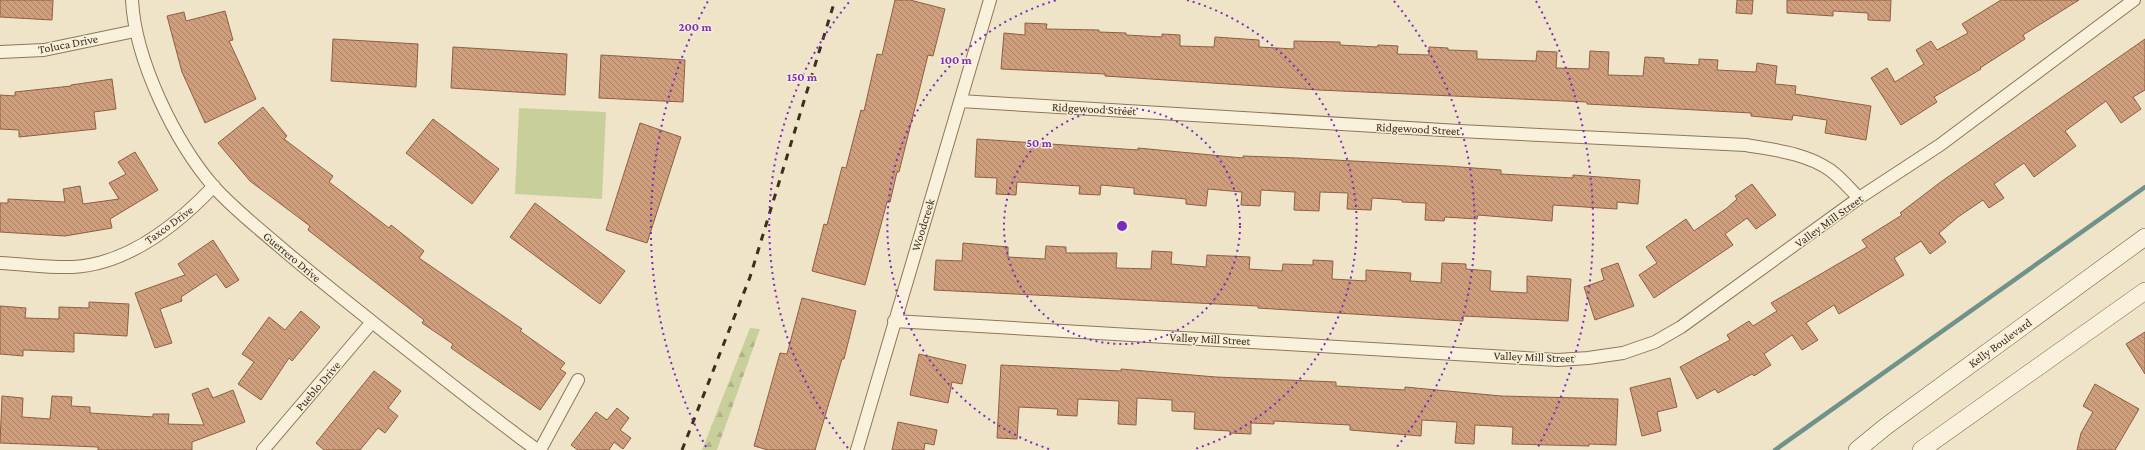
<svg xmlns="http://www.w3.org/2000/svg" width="2145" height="450" viewBox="0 0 2145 450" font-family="'Crimson Pro',serif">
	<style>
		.forest { fill: url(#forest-firs) }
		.park { fill: #c9cf9b }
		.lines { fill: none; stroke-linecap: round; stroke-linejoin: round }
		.stream { stroke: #6f938a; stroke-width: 4.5 }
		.building { fill: url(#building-back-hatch); stroke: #8d5f41 }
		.minor-casing { stroke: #8d765c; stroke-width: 14 }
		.secondary-casing { stroke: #6f573f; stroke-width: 18 }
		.minor { stroke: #faf1dc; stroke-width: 12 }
		.secondary { stroke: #faf1dc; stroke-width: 17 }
		.rail { stroke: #3d2e20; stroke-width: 3; stroke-dasharray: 7 7; stroke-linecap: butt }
		.ring { fill: none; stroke: #7b2cbf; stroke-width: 2; stroke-dasharray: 2 4 }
		.labels { text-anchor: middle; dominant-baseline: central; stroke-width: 3; stroke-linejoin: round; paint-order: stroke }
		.street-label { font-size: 12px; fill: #3d2e20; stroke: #f7eed8 }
		.centre { fill: #7b2cbf; stroke: #f7eed8; stroke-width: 2 }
		.ring-label { font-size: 12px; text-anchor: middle; font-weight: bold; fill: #7b2cbf; stroke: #f7eed8; stroke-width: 3; stroke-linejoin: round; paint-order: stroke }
	</style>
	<defs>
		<pattern id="forest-firs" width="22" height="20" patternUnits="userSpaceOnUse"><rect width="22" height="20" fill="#c9cf9b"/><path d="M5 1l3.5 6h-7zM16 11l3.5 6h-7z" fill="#aeb285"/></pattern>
		<pattern id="building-back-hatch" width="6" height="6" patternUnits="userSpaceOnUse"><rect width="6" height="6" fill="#cf9f7d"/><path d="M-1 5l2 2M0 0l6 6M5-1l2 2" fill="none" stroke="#a98266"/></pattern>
	</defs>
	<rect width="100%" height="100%" fill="#f0e4c8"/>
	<!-- forest -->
	<path class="forest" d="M750,328l10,1 -43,121h-15z"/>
	<!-- park -->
	<path class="park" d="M519,108l87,4 -4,87 -87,-5z"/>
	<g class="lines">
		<!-- stream -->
		<path class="stream" d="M1775,450l370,-263"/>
	</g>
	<!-- building -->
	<path class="building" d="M0,0h53l-1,20 -52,-3z
		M895,0h15l35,9 -12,47 -5,-1 -29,117h-2l-7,30h-3l-22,83 -53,-14 12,-47 3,1 15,-58 4,1 15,-58 3,1 13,-57 5,1z
		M1737,0h16l-1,14 -16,-1z
		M1787,0h104l-1,21 -22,-1v-7l-35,-2v5l-46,-3z
		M2001,0h78l-56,35 2,4 -45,29 1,1 -47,28 3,5 -36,23 -30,-47 16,-10 8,14 29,-18 -8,-14 15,-9 6,9 31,-17 -6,-9z
		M225,11l8,29 -4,1 27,58 -51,24 -23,-51 -15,-56 17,-4 2,9z
		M1025,23l22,1 -1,5 53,1v2l27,1v2l36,2v-3l18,1v11l34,1 1,-10 44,3v7l35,2v-8l46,1v3l37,2 1,-2 20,1 -1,8 32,1v-8l19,1v2l29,1v8l59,2 1,-10 20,1 -1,16 33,1 1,-18 19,1 -1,23 35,1 2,-19 19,1v5l35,2v-6l19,1 -1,10 39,2 1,-9 20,3 -2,18 21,2 -1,8 76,12 -5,34 -41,-7 2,-13 -34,-5 -1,5 -41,-4v-3l-164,-9v-2l-268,-12 -214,-14v-2l-104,-5 3,-36 21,2z
		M333,39l85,5 -2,43 -85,-6z
		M2145,39v51l-12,7 8,12 -20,14 -15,-22 -41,30 11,15 -42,31 -10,-14 -30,21 10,14 -15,10 -6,-8 -25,17 -19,16 7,9 -16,12 -9,-13 -27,17 10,17 -65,39 -5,-9 -28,18 12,17 -16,10 -10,-15 -28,19 7,11 -17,11 -2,-2 -34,19 -3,-4 -18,10 -17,-32 50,-27 -3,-5 22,-14 4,5 24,-15 -6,-8 96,-56 -5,-7 40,-25 -2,-2 42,-32z
		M453,47l114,7 -2,41 -114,-7z
		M601,55l84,5 -2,42 -84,-4z
		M112,79l4,30 -22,3 2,17 -77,8v-7l-19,-1v-34l15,1v-4l56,-6v-1z
		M263,107l24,29 -3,3 49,37 -4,6 60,46 2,-3 33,26 -5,7 103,71 -2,2 45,32 -5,6 6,4 -26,37 -89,-62 2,-4 -31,-21 2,-3 -116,-90 2,-4 -60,-45 -32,-38z
		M433,119l66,50 -27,35 -66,-51z
		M640,123l41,14 -34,106 -41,-13z
		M977,139l161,11v-2l105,10v-2l54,2 150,8 54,4v4l72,4v-3l67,5 -2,24 -21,-2v7l-64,-4 -1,16 -74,-6 -1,4 -32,-2 -1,4 -19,-1 1,-17 -24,-1v-2l-30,-2 -1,12 -24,-1 1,-16 -28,-1 -1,19 -25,-1 1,-18 -34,-2 -1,16 -19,-1 1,-13 -34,-3 -2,17 -20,-2v-5l-52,-5v-6l-33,-3 -1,10 -21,-1 1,-8 -63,-4 -1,13 -20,-1 1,-16 -22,-1z
		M135,152l23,38 -48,29 2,9 -47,8 -65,-4v-29h8v-4l57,3 -2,-13 17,-3 3,18 36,-5 -10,-16 17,-9 -8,-12z
		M1752,184l24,31 -20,14 -9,-11 -22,16 8,11 -79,53 -15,-23 18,-12 -11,-16 40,-28 8,12 33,-23 10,-9 -2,-3z
		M535,203l90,68 -25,33 -90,-67z
		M213,240l26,40 -13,8 -10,-14 -35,23 1,4 -22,8 12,34 -17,5 -20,-55 50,-18 -7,-11z
		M963,243l45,4v10l37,2 1,-13 20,1v6h51l-1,15 35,1 1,-18 20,1 -1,12 35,3 1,-12 43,2 -1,12 33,2 1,-7 30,1v-5l20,1 -1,18 34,2v-11l45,3 -1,8 31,2 1,-20 24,1v5l25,2 -1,20 37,2v-17l44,3 -3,42 -105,-5v5l-205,-13v-2l-324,-16 2,-30 26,1z
		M1618,263l16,43 -39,14 -11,-33 20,-7 -3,-11z
		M802,298l54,13 -12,48h-2l-27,91h-47l-14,-4 26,-93 7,1z
		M89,302l40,2 -2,32 -53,-3v19l-51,-2v6l-23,-2v-48l26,2 -1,10 34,1v-12l30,1z
		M301,311l19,16 -28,34 -3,-3 -28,42 -23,-16 16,-22 -12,-8 27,-37 16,13z
		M2145,332v42l-19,-30z
		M919,354l47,11 -4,19 -10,-2 -4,21 -38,-8z
		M1001,365l120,6v-2l95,8 120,5v4l69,4v-3l96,9 117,3 -2,46 -27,-1v2l-77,-2 1,-17 -38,-2 -1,19 -19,-1 2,-21 -35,-2 -1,16 -71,-6v-5l-76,-4v3l-23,-1v11l-21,-1v-2l-36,-2 1,-17 -23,-1v-11l-35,-2 -1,27 -18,-1 1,-23 -41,-2 -1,17 -20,-1 1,-6 -39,-2 -2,32 -20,-1z
		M374,371l27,20 -13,17 10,8 -13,17 -7,-5 -18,22h-36l-8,-7z
		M1670,378l7,29 -20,5 4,19 -19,5 -12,-48z
		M2095,384l44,25 -24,41h-38l4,-17 12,-21 -10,-6z
		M208,388l5,10 20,-8 12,32 -53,20v8h-94v-3l-98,-4 2,-47 21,2 -1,19 28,2 2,-23 20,1 -1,9 19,1v6l63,4v-3h16l-1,10 36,1 -12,-31z
		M617,408l12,10 -9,12 11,8 -8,11 -9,-7 -5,8h-31l-7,-5 25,-33 11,8z
		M898,422l39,8 -3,15 -9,-2 -1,7h-32z"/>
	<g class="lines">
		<defs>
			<path id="minor" d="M132,0c3,60 43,142 82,187 20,22 43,40 65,59 35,30 71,58 107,87 50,39 100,80 151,117
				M0,52l44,-2 91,-19
				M960,101l499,30 287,14c28,5 60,8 84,25 11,8 20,19 29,28
				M0,263c24,1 49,5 73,4 55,-3 105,-43 141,-81
				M894,321l664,39 30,-2 35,-5 32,-11 26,-15 178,-129 81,-53 194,-145
				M263,450l109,-128
				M540,450l38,-70
				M857,450l133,-450"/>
			<path id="secondary" d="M1857,450l28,-23 260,-190
				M1921,450l224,-159"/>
		</defs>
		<!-- minor casing -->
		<use href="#minor" class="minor-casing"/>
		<!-- secondary casing -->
		<use href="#secondary" class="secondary-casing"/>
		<!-- minor -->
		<use href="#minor" class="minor"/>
		<!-- secondary -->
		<use href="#secondary" class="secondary"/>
		<!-- rail -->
		<path class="rail" d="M682,450l68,-173 85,-277"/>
	</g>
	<!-- distance rings -->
	<g class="ring">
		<circle cx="1122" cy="226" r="118"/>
		<path d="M1049 449A235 235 0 0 1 1057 0M1187 0A235 235 0 0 1 1195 449"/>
		<path d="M848 448A353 353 0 0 1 850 1M1394 1A353 353 0 0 1 1396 448"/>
		<path d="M706 447A471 471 0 0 1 708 1M1536 1A471 471 0 0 1 1538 447"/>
	</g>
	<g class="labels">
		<!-- street labels -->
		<g class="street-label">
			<text transform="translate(68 44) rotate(-11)">Toluca Drive</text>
			<text transform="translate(1094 109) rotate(3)">Ridgewood Street</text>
			<text transform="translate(1418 129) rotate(3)">Ridgewood Street</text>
			<text transform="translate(1829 221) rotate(-36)">Valley Mill Street</text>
			<text transform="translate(169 225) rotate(-36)">Taxco Drive</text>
			<text transform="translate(923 225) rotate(-73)">Woodcreek</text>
			<text transform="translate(292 257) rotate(40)">Guerrero Drive</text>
			<text transform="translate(1210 339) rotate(3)">Valley Mill Street</text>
			<text transform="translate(2000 343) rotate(-36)">Kelly Boulevard</text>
			<text transform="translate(1534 357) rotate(2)">Valley Mill Street</text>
			<text transform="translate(318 386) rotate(-49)">Pueblo Drive</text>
		</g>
	</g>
	<circle cx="1122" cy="226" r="6" class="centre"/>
	<g class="ring-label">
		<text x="695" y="31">200 m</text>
		<text x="956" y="64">100 m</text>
		<text x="802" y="81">150 m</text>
		<text x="1039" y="147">50 m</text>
	</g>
</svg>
